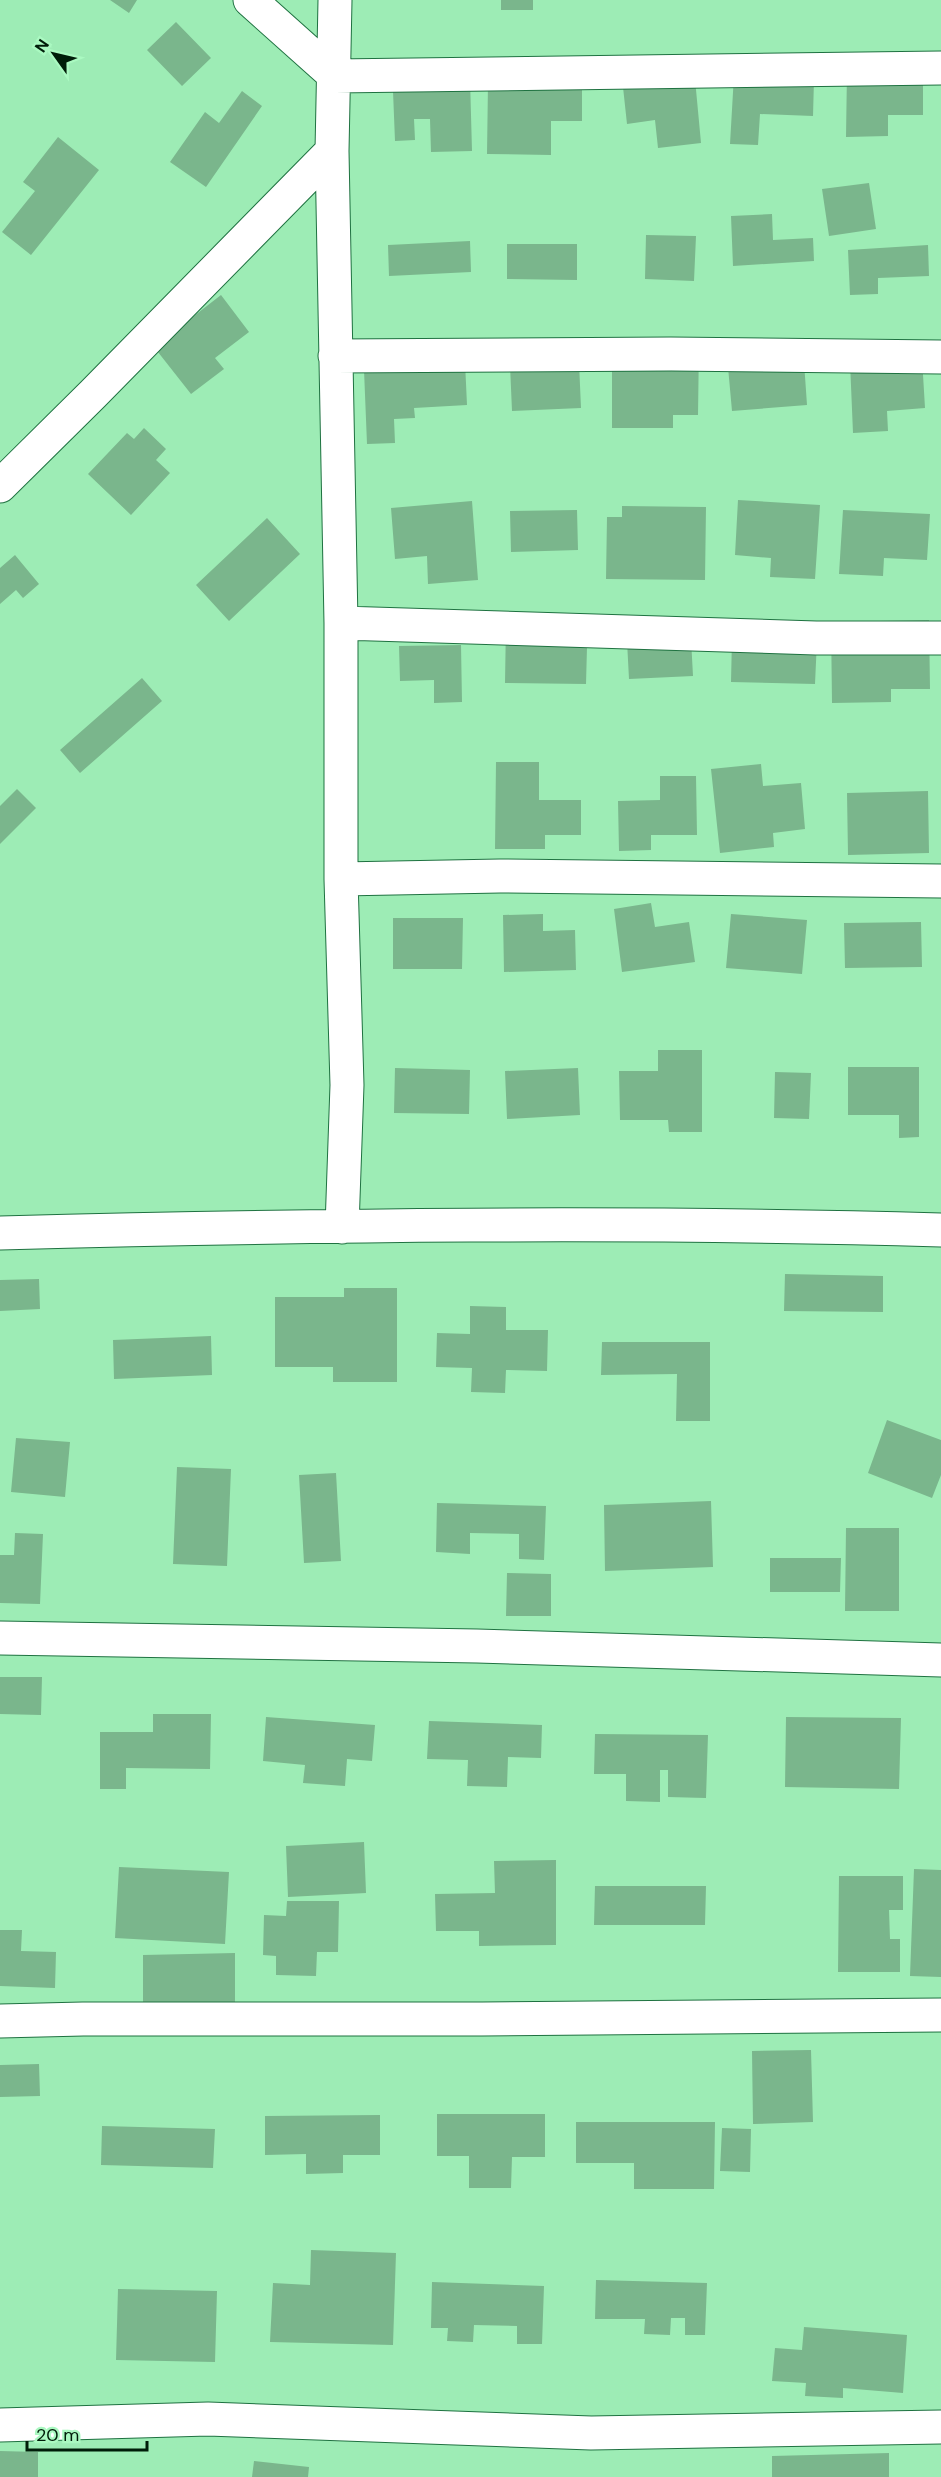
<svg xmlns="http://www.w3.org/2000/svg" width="941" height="2477" viewBox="0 0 941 2477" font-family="'DM Sans',sans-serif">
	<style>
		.building { fill: #7ab68c }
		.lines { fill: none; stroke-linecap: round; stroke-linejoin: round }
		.minor-casing { stroke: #1f7241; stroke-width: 35 }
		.minor { stroke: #fff; stroke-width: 33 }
	</style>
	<rect width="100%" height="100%" fill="#9decb5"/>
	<!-- building -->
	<path class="building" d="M110,0h27l-8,13z
		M501,0h32v10h-32z
		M176,22l35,36 -29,28 -35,-36z
		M923,70v45h-35v21l-42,1 1,-66z
		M734,75l80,4 -1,37 -53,-2 -2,31 -28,-1z
		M470,79l2,72 -41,1 -1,-33h-16l1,21 -20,1 -2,-50z
		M695,79l6,64 -43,5 -3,-28 -28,4 -4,-37z
		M488,83l94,1v37h-31v34l-64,-1z
		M242,91l20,15 -56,81 -36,-25 35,-50 14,11z
		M58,137l41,33 -68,85 -29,-23 33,-41 -12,-9z
		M869,183l7,46 -47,7 -7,-47z
		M772,214l1,26 40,-2 1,23 -81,5 -2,-50z
		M646,235l50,1 -2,45 -49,-2z
		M470,241l1,31 -82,4 -1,-31z
		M507,244h70v36l-70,-1z
		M928,245l1,31 -51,2v16l-28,1 -2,-45z
		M221,295l28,37 -34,26 9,11 -33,25 -37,-47z
		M464,341l3,64 -53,3 1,10 -21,1 1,24 -28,1 -4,-99z
		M699,343l-1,72h-25v13h-61v-62z
		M922,358l3,50 -38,3 1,20 -35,2 -3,-71z
		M804,362l3,43 -75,6 -4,-44z
		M579,363l2,45 -69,3 -2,-46z
		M144,428l22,21 -10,11 14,13 -39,42 -43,-41 39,-41 7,6z
		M738,500l82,5 -5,74 -45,-2 1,-19 -36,-3z
		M472,501l6,79 -50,4 -1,-28 -32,3 -4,-51z
		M622,506l84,1 -1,73 -99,-1 1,-62h15z
		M577,510l1,40 -67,2 -1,-41z
		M843,510l87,4 -3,46 -43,-2 -1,18 -44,-2z
		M267,518l33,36 -71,67 -33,-36z
		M15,555l24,29 -16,14 -7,-8 -16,14v-36z
		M929,620l1,69h-39v13l-59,1 -1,-81z
		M506,622h23v24l58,1 -1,37 -81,-1z
		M626,622l65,17 2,37 -64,3z
		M732,638l85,2 -2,44 -84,-2z
		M461,645l1,57 -28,1v-23l-34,1 -1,-35z
		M142,678l20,23 -82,72 -20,-23z
		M496,762h43v38h42v35h-36v14h-50z
		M761,764l2,22 38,-3 4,46 -32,4 1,14 -54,6 -9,-84z
		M660,776h36l1,59h-46v15l-32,1 -1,-50 42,-1z
		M17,789l19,19 -36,36v-38z
		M928,791l1,62 -81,2 -1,-62z
		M651,903l4,24 34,-5 6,40 -73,10 -8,-63z
		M543,914v17l32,-1 1,40 -72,2 -1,-57z
		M731,914l76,6 -5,54 -76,-6z
		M393,918h70l-1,51h-69z
		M921,922l1,45 -77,1 -1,-45z
		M658,1050h44v82h-33l-1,-12h-48l-1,-49h39z
		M848,1067h71v70l-20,1v-23h-51z
		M395,1068l75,2 -1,44 -75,-1z
		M578,1068l2,47 -73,4 -2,-48z
		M775,1072l36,1 -2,46 -35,-1z
		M785,1274l98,2v36l-99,-1z
		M39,1279l1,30 -40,2v-31z
		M344,1288h53v94h-64v-15h-58v-70h69z
		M470,1306l36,1v23h42l-1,41 -41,-1 -1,23 -34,-1 1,-24 -36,-1 1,-34 33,1z
		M211,1336l1,39 -98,4 -1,-39z
		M602,1342h108v79h-34l1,-47 -76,1z
		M887,1420l54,20v35l-9,23 -64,-25z
		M16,1438l54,4 -5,55 -54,-5z
		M177,1467l54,2 -4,97 -54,-2z
		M336,1473l5,88 -37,2 -5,-88z
		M711,1501l2,66 -108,4 -1,-66z
		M437,1503l109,3 -2,54 -25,-1v-25l-49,-1v21l-34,-2z
		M846,1528h53v83h-54z
		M15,1533l28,1 -3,70 -40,-1v-48h14z
		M770,1558h71l-1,34h-70z
		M507,1573l44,1v42h-45z
		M0,1677h42l-1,38 -41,-1z
		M153,1714h58l-1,55 -84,-1v21h-26v-57h53z
		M266,1717l109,8 -3,36 -25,-2 -2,27 -42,-3 2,-18 -42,-4z
		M786,1717l115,1 -2,71 -114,-2z
		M429,1721l113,4 -1,33 -33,-1 -1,30 -40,-1 1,-26 -41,-1z
		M595,1734l113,1 -2,63 -38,-1v-27h-8v32l-34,-1v-27h-32z
		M364,1842l2,51 -78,4 -2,-51z
		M556,1860v85l-77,1v-15h-43l-1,-37 60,-1 -1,-32z
		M119,1867l110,5 -4,72 -110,-6z
		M914,1869l27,1v107l-31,-1z
		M839,1876h64v34h-14l1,29h10v33h-62z
		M595,1886h111l-1,39h-111z
		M287,1901h52l-1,51h-21l-1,24 -40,-1v-19l-13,-1 1,-40 22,1z
		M0,1930h22l-1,21 35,1 -1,36 -55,-2z
		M235,1953v53l-92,1v-52z
		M811,2050l2,72 -60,2 -1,-73z
		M39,2064l1,32 -40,1v-32z
		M437,2114h108v43h-33l-1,31h-42v-32h-32z
		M380,2115v40h-37v18l-37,1v-20l-41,1v-39z
		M576,2122h139l-1,67h-80v-26h-58z
		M102,2126l113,3 -2,39 -112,-3z
		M722,2128l29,1 -1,43 -30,-1z
		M311,2250l85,3 -3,92 -123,-3 3,-59 37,2z
		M596,2280l111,3 -2,52h-20v-17h-14l-1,17 -26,-1 1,-15h-50z
		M432,2282l112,4 -2,58h-25v-18l-43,-1 -1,17 -26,-1 1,-13h-17z
		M118,2289l99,2 -2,71 -99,-2z
		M804,2327l103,8 -4,58 -60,-5v10l-38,-2 1,-13 -34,-2 3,-33 27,2z
		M0,2451l38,1v25h-38z
		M889,2453v24h-117v-21z
		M254,2461l55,6 -1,10h-56z"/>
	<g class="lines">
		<defs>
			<path id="minor" d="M250,0l85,76 606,-8
				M335,0l-3,151 9,472v256l6,206 -5,142
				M335,356l336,-2 270,3
				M0,486l93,-92 239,-243
				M341,623l475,15h125
				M341,879l159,-3 441,5
				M0,1233c313,-8 628,-12 941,-3
				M0,1638l477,8 464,14
				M0,2021l83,-2h399l459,-4
				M0,2425l208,-6 383,14 350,-6"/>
		</defs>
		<!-- minor casing -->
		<use href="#minor" class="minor-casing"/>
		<!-- minor -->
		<use href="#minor" class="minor"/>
	</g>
	<!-- north arrow -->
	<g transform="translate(54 54) rotate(304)" stroke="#aaf9c1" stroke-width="4.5" paint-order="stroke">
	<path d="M0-4.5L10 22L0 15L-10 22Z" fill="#001d09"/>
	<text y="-9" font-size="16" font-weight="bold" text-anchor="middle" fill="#001d09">N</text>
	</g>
	<!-- scale -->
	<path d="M27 2441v9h120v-9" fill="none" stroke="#001d09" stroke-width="3"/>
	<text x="36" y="2441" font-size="18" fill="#001d09" stroke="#aaf9c1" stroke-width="4.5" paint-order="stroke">20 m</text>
</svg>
